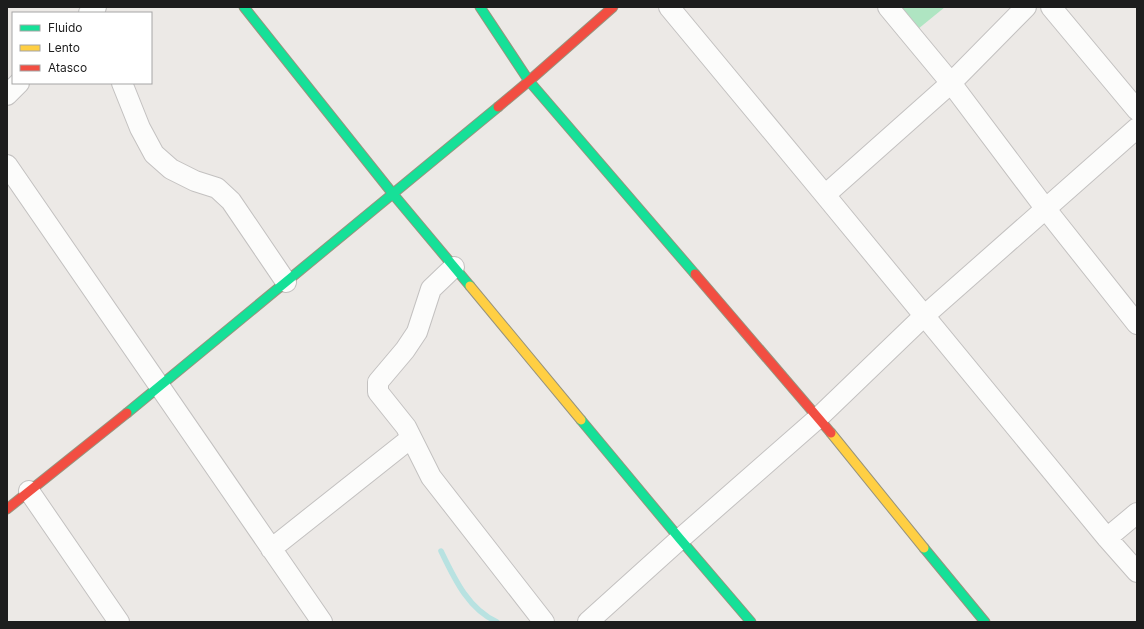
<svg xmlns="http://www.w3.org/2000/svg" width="1144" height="629" viewBox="0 0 1144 629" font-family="Inter,sans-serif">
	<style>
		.pitch { fill: #afe5c2 }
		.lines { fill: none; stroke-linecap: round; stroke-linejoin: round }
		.stream { stroke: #b8e2e1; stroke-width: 5.5 }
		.street-casing { stroke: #c3c1c0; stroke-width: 22 }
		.fast-casing { stroke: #97937d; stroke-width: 11 }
		.slow-casing { stroke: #97937d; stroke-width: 11 }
		.jam-casing { stroke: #97937d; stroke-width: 11 }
		.street { stroke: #fcfcfb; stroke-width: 20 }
		.fast { stroke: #16e098; stroke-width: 9 }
		.slow { stroke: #ffcf43; stroke-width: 9 }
		.jam { stroke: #f24e42; stroke-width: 9 }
	</style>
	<rect width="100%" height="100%" fill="#ece9e6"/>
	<!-- pitch -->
	<path class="pitch" d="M899,7h46l-27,22z"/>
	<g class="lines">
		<!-- stream -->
		<path class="stream" d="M441,551c13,27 27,58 56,71"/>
		<defs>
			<path id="street" d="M669,7l156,188 282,343 30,34
				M888,7l63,76 94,125 92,116
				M1051,7l86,103
				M89,13l7,-6
				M122,83l18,45 14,26 17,15 24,12 22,7 14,13 55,81
				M7,95l12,-12
				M7,165l315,457
				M825,195l126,-112 75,-76
				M454,267l-23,22 -14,43 -12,18 -27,32v10l28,35 25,50 113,145
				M29,491l90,131
				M1107,538l30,-25
				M271,549l140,-111
				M588,622l92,-83 138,-121 106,-102 213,-188"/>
			<path id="fast" d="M244,7l149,187 77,92
				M480,7l49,74 166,193
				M127,413l371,-306
				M581,420l99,119 71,83
				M924,548l61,74"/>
			<path id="slow" d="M470,286l111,134
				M831,433l93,115"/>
			<path id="jam" d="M498,107l31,-26 84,-74
				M695,274l136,159
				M7,509l120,-96"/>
		</defs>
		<!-- street casing -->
		<use href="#street" class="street-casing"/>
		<!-- fast casing -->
		<use href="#fast" class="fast-casing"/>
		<!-- slow casing -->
		<use href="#slow" class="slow-casing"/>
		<!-- jam casing -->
		<use href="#jam" class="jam-casing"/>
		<!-- street -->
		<use href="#street" class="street"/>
		<!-- fast -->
		<use href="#fast" class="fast"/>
		<!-- slow -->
		<use href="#slow" class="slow"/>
		<!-- jam -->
		<use href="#jam" class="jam"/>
	</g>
	<!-- border -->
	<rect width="1144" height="629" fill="none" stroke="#1d1d1d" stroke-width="16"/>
	<!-- legend -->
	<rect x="12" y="12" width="140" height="72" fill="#ffffff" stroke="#a5a5a5"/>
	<rect x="20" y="25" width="20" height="6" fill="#16e098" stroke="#a5a5a5"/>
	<text x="48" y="32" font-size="12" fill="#1d1d1d">Fluido</text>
	<rect x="20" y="45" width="20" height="6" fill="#ffcf43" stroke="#a5a5a5"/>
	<text x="48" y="52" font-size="12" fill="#1d1d1d">Lento</text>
	<rect x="20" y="65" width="20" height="6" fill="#f24e42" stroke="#a5a5a5"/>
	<text x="48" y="72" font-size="12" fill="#1d1d1d">Atasco</text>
</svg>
